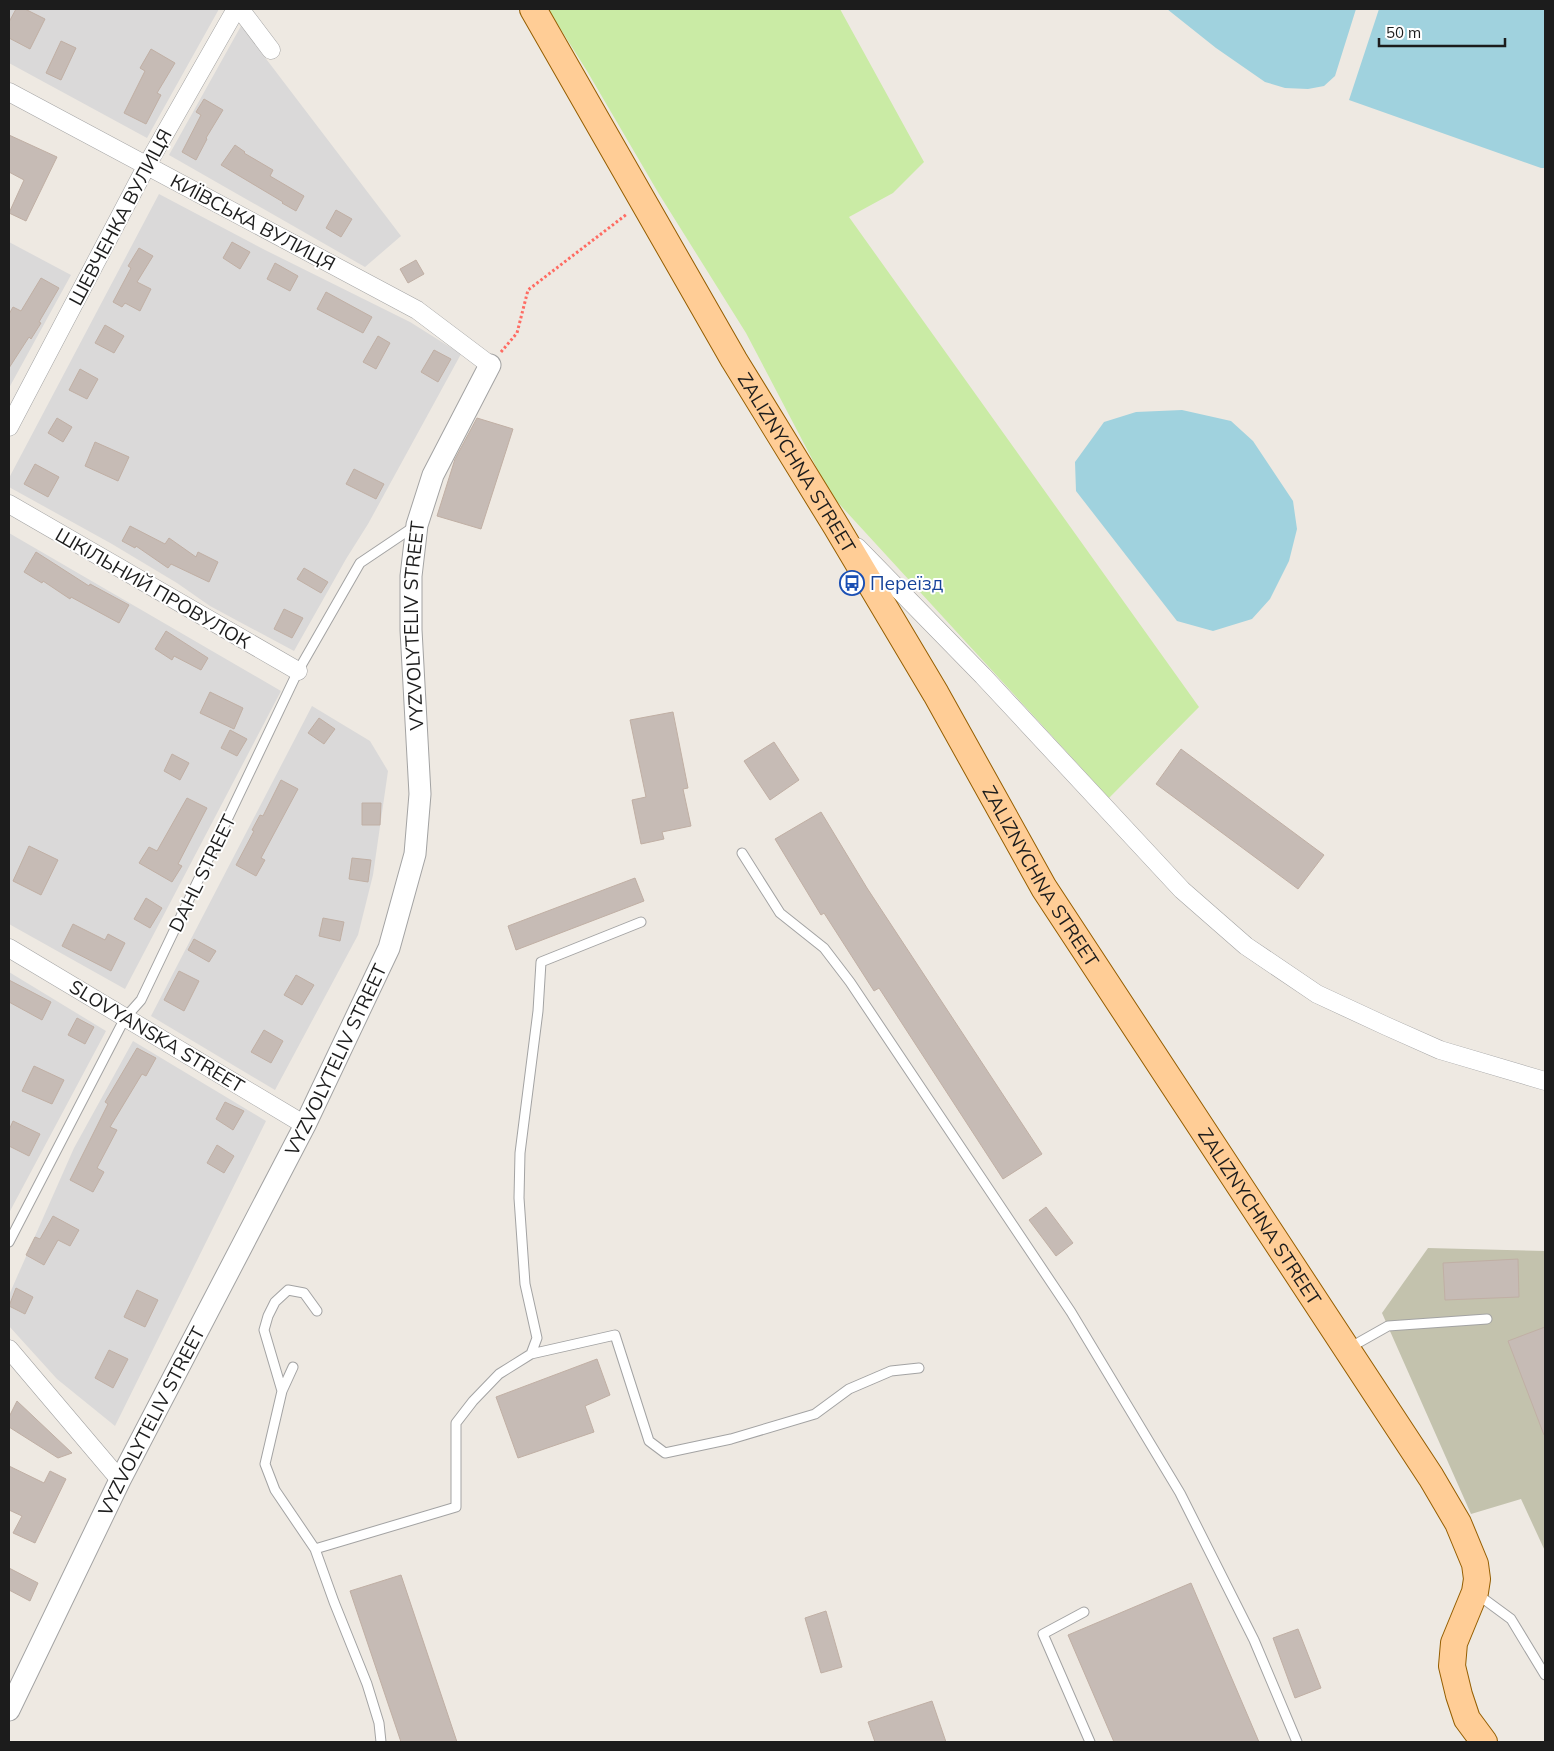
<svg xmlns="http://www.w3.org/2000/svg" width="1554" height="1751" viewBox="0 0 1554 1751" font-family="Mulish,sans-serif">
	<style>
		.residential { fill: #dad9d9 }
		.construction { fill: #c3c2ad }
		.grass { fill: #caeba5 }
		.water { fill: #a0d2de }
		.building { fill: #c6bbb5; stroke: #c0afa4 }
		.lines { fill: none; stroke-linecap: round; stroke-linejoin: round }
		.service-casing { stroke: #a3a3a3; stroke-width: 11 }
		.minor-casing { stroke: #a3a3a3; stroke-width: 19 }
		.tertiary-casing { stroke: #a3a3a3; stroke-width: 23 }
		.primary-casing { stroke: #955e00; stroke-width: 28 }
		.path { stroke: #fe6c63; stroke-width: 3; stroke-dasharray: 2.5 2.5; stroke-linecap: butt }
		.service { stroke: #fff; stroke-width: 9 }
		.minor { stroke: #fff; stroke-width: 18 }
		.tertiary { stroke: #fff; stroke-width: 21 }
		.primary { stroke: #ffcd96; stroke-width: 26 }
		.labels { text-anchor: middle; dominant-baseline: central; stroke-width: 4; stroke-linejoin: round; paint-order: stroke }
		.street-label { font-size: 19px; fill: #1c1c1c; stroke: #fff }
		.transit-label { font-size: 19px; fill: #164399; stroke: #fff; text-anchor: start }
	</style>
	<rect width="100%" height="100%" fill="#eee9e2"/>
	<!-- residential -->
	<path class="residential" d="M9,9h210l-72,129 -138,-75z
		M241,26l160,210 -36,31 -196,-112z
		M159,194l106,56 145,72 51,32 -93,170 -22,35 -52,92 -84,-45 -33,-23 -65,-39 -103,-57v-9z
		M9,242l62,33 -62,113z
		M9,533l272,158 -156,298 -116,-65z
		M312,706l58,35 18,30 -15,104 -15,60 -83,155 -124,-74z
		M9,972l97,59 -97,182z
		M133,1041l133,80 -151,305 -58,-47 -48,-53v-31l65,-147z"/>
	<!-- construction -->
	<path class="construction" d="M1428,1248l117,3v300l-24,-52 -50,15 -89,-201z"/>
	<!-- grass -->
	<path class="grass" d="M548,9h292l84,153 -31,31 -44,24 350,490 -90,91 -278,-303 -85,-162 -87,-139 -72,-123z"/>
	<!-- water -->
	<path class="water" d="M1167,9h189l-21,67 -11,10 -16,3 -23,-1 -20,-6 -49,-34z
		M1379,9h166v159h-4l-192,-68z
		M1182,410l49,11 22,20 40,60 4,28 -8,32 -19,38 -18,20 -39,12 -36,-10 -101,-130 -1,-29 29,-40 32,-10z"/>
	<!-- building -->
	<path class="building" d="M16,9h9l20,10 -15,30 -21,-11v-16z
		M61,41l15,7 -15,32 -15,-7z
		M151,49l24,14 -18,30 4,2 -15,29 -22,-11 21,-42 -5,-3z
		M204,99l19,11 -17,28 1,1 -11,21 -14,-8 19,-37 -5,-3z
		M9,135l48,22 -31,64 -17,-8 15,-33 -15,-8z
		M235,145l10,7 -1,1 29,17 -3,6 34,20 -8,15 -14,-8 1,-1 -62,-37z
		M336,210l16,9 -11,18 -15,-9z
		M232,242l18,10 -10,17 -17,-11z
		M139,248l14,8 -16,26 14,7 -11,22 -15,-8 -3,4 -9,-5 18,-34 -3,-2z
		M416,260l8,14 -16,9 -8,-14z
		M275,263l23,13 -8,15 -23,-12z
		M41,278l18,10 -20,34 2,1 -10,16 -2,-2 -20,31v-54l4,-7 8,4z
		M326,292l46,25 -9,16 -46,-24z
		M105,325l19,11 -10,17 -19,-10z
		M378,336l12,7 -14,26 -13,-7z
		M434,350l17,9 -13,23 -17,-10z
		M80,369l18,10 -11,20 -18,-9z
		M57,418l15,9 -9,15 -15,-9z
		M477,418l36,11 -32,100 -44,-13 18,-57z
		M95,442l34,15 -11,24 -33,-15z
		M35,464l24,13 -11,20 -24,-13z
		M354,469l30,15 -8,15 -30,-15z
		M130,526l35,18 4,-6 27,19 2,-5 20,10 -9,20 -38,-18 -3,4 -32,-22 -1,2 -13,-7z
		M36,552l53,34 1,-2 39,21 -10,18 -48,-26 -1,2 -27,-18 -1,2 -18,-11z
		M304,568l24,14 -7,11 -24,-14z
		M284,609l19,9 -11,20 -18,-9z
		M166,631l42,27 -7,12 -27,-14 -2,4 -17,-11z
		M210,692l33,16 -9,21 -34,-16z
		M673,712l15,76 -5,1 8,37 -29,6 2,7 -23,5 -9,-44 14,-3 -16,-77z
		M319,718l16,11 -11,15 -16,-11z
		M230,730l17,9 -10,17 -16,-8z
		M774,742l25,38 -29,20 -26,-39z
		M1181,749l143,106 -26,34 -142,-105z
		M172,754l17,9 -9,17 -16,-9z
		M281,780l17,9 -37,69 4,2 -9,16 -20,-11 18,-34 -2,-1 8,-15 3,1z
		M187,798l20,10 -29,56 4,2 -10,16 -33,-19 10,-16 8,4z
		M362,803h19l-1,22h-18z
		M821,812l46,76 175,266 -39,25 -124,-191 -5,3 -50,-78 -3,2 -46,-76z
		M29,846l29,14 -17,35 -28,-14z
		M352,858l19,2 -3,22 -19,-3z
		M635,878l9,23 -128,49 -8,-24z
		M146,898l16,10 -12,20 -16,-9z
		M323,918l21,4 -4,19 -21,-5z
		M73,924l32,16 3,-6 17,9 -14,28 -49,-25z
		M194,939l22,12 -7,11 -21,-12z
		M179,971l20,10 -15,30 -20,-11z
		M296,975l18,10 -12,20 -18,-10z
		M9,980l42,22 -9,18 -33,-18z
		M77,1018l17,9 -9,17 -17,-9z
		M264,1030l19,11 -12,22 -20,-11z
		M137,1048l19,10 -10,18 -4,-2 -32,53 7,3 -20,38 7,4 -11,20 -23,-12 38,-76 -3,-2z
		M34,1066l30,14 -12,24 -30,-13z
		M225,1102l19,9 -11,19 -17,-11z
		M13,1121l27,13 -11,22 -20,-10v-16z
		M217,1145l17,11 -10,17 -17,-10z
		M1046,1207l27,36 -17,13 -27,-36z
		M53,1216l26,14 -9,16 -12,-6 -14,25 -18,-10 9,-18 5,2z
		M1518,1259l1,38 -74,3 -2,-37z
		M16,1288l17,9 -8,17 -16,-8z
		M137,1290l21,10 -13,27 -21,-10z
		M1545,1327v107l-1,1 -36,-94z
		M109,1350l19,9 -15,29 -18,-10z
		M597,1359l13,36 -25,11 9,26 -76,26 -22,-61z
		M17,1401l55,52 -14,5 -49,-31v-10z
		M9,1466l35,17 6,-12 16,8 -31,64 -22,-10 9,-17 -13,-6z
		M9,1568l29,15 -8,18 -21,-11z
		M401,1575l56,167h-56l-51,-151z
		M1191,1583l68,159h-145l-46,-107z
		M826,1611l16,56 -21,6 -16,-55z
		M1298,1629l23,59 -26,10 -22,-60z
		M932,1701l14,41h-71l-7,-20z"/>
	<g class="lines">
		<defs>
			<path id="service" d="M742,853l38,60 44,35 26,34 221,330 109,181 74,147 43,102
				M9,1242l116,-224 16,-18 157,-329 62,-108 55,-37
				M317,1311l-13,-18 -16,-3 -13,12 -7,14 -4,14 18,61 -17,73 10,26 40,59 19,53 33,82 12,39 2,19
				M1349,1348l39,-22 99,-7
				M531,1354l84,-19 34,106 16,12 66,-14 84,-25 34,-25 42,-18 28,-3
				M282,1391l11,-24
				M315,1549l141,-42v-84l17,-22 26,-27 32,-20 6,-16 -12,-54 -6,-86 1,-45 18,-142 3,-49 100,-40
				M1477,1594l34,25 34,56
				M1084,1612l-41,22 47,108"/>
			<path id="minor" d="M240,9l31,41
				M9,92l408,218 73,55
				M9,427l138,-262 89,-156
				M9,504l289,167
				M857,547l126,129 199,214 64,56 71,48 69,32 54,24 105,31
				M9,948l296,177
				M9,1349l111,131"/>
			<g id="tertiary">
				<path id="s1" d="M9,1710l111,-230 185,-355 84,-177 26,-94 5,-60 -9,-164v-54l6,-51 16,-50 57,-110"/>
			</g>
			<g id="primary">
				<path id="s2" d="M533,9l201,351 102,166 100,168 108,194 387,589 27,46 17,41 2,15 -2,13 -21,51 -2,23 7,29 8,24 17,23"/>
			</g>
		</defs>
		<!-- service casing -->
		<use href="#service" class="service-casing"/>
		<!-- minor casing -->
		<use href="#minor" class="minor-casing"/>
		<!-- tertiary casing -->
		<use href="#tertiary" class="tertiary-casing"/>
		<!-- primary casing -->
		<use href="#primary" class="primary-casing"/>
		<!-- path -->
		<path class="path" d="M501,352l16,-19 11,-43 99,-76"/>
		<!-- service -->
		<use href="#service" class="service"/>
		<!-- minor -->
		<use href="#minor" class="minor"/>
		<!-- tertiary -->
		<use href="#tertiary" class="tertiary"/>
		<!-- primary -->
		<use href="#primary" class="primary"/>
	</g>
	<!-- icons -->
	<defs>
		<symbol id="bus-ring" viewBox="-11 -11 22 22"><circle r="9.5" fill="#fff" stroke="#1a4fb4" stroke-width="1.5"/><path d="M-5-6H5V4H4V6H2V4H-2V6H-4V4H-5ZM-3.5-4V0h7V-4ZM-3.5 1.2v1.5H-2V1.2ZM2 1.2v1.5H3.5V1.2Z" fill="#1a4fb4"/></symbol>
	</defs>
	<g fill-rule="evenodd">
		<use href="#bus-ring" x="838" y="569" width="28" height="28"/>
	</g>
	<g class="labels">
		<!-- street labels -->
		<g class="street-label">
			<text transform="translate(120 217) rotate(-62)">ШЕВЧЕНКА ВУЛИЦЯ</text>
			<text transform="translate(253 222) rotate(28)">КИЇВСЬКА ВУЛИЦЯ</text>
			<text stroke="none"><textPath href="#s2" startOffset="525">ZALIZNYCHNA STREET</textPath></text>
			<text transform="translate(153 588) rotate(30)">ШКІЛЬНИЙ ПРОВУЛОК</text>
			<text stroke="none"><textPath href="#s1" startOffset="1178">VYZVOLYTELIV STREET</textPath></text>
			<text transform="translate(202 873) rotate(-64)">DAHL STREET</text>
			<text stroke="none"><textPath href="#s2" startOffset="1005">ZALIZNYCHNA STREET</textPath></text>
			<text transform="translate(157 1036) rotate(31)">SLOVYANSKA STREET</text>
			<text stroke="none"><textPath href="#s1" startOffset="728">VYZVOLYTELIV STREET</textPath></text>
			<text stroke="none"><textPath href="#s2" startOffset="1410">ZALIZNYCHNA STREET</textPath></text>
			<text stroke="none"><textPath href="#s1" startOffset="322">VYZVOLYTELIV STREET</textPath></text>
		</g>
		<!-- transit labels -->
		<g class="transit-label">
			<text x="870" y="583">Переїзд</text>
		</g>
	</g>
	<!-- border -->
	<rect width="1554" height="1751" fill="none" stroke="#1c1c1c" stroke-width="20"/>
	<!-- scale -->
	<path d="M1379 38v8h126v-8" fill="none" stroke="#1c1c1c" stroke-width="2.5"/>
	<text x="1386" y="38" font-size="15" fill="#1c1c1c" stroke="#ffffff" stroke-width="4" paint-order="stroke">50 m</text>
</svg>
